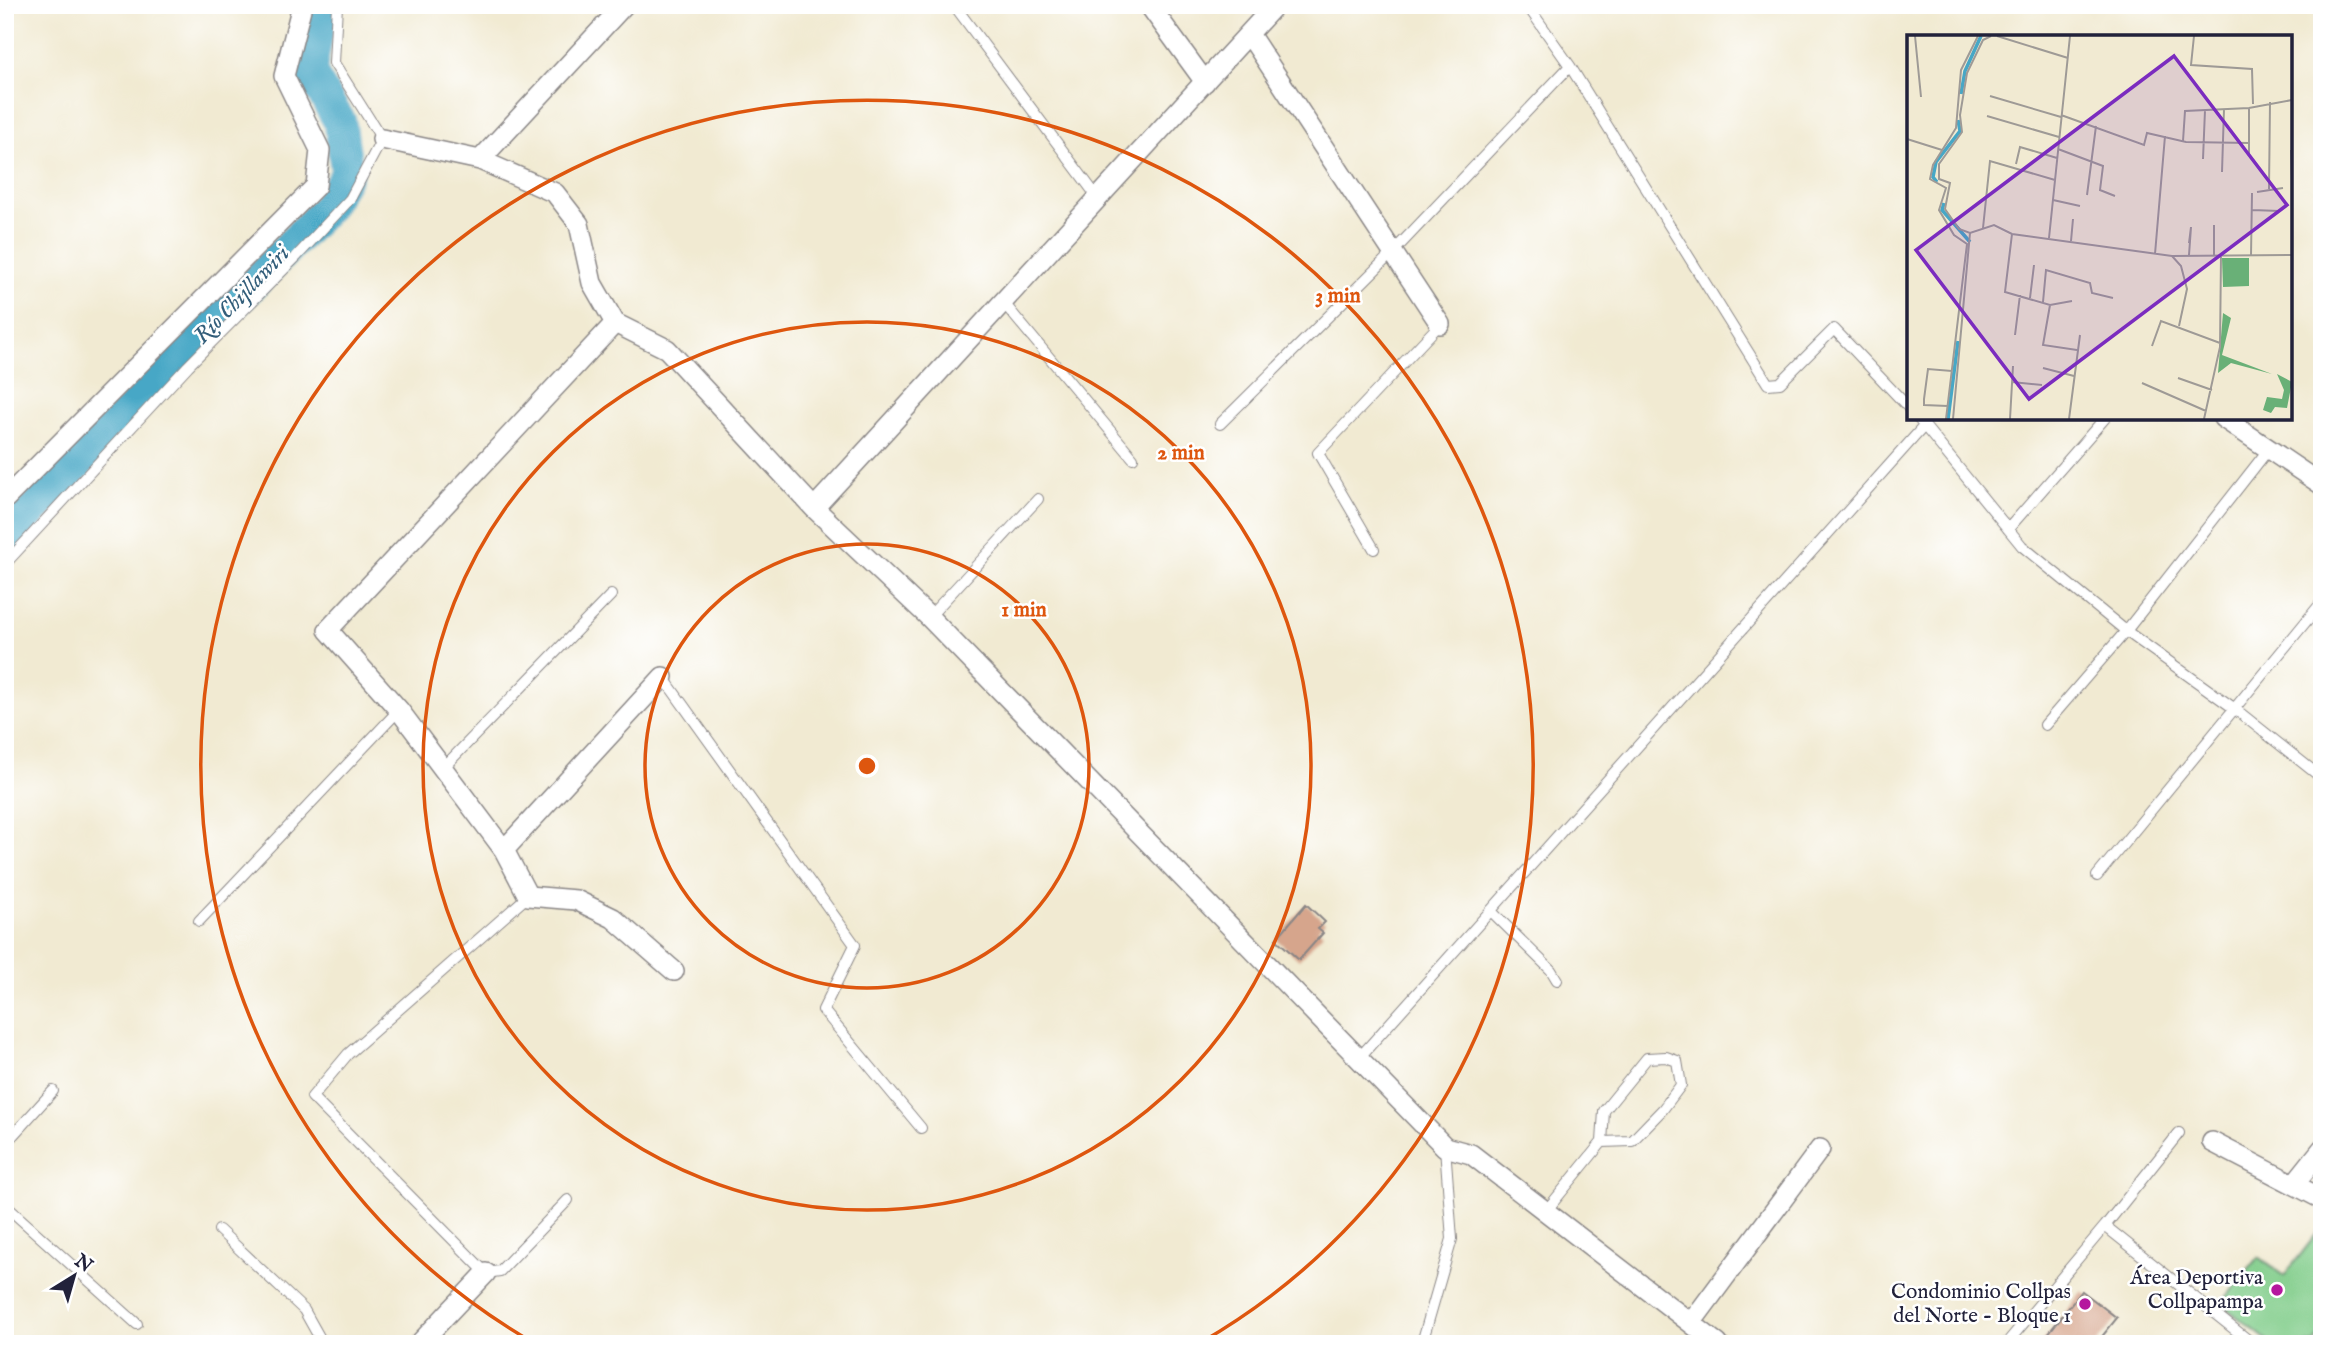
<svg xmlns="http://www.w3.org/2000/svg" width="2327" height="1349" viewBox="0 0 2327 1349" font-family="'IM FELL English',serif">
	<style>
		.green { fill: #82cd8b; stroke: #527863; stroke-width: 2 }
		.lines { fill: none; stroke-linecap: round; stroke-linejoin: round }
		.river { stroke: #47a7c6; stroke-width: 33 }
		.building { fill: #d6a58c }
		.lane-casing { stroke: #8a8686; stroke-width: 12 }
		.street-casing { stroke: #8a8686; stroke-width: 22 }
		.lane { stroke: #fff; stroke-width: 10 }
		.street { stroke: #fff; stroke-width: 19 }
		.ring { fill: none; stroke: #de560e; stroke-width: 3.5 }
		.poi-dot { fill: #b5179e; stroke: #fff; stroke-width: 2.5 }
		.labels { text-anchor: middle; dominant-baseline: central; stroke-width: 5; stroke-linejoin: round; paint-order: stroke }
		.poi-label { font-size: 21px; fill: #22223b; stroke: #fff; text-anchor: end }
		.water-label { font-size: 23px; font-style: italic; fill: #335e7a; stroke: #fff }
		.inset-river { fill: none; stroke: #47a7c6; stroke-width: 3.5 }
		.inset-road { fill: none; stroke: #9e9a96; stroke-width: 2 }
		.view { fill: #7b2cbf; fill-opacity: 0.15; stroke: #7b2cbf; stroke-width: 3.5 }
		.inset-edge { fill: none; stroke: #22223b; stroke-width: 3.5 }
		.centre { fill: #de560e; stroke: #fff; stroke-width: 3.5 }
		.ring-label { font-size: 21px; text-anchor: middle; font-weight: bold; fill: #de560e; stroke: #fff; stroke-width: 5; stroke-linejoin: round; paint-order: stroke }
	</style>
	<rect width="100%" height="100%" fill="#fff"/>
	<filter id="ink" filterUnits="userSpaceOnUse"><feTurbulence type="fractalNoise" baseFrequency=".0143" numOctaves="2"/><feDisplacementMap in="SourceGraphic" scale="14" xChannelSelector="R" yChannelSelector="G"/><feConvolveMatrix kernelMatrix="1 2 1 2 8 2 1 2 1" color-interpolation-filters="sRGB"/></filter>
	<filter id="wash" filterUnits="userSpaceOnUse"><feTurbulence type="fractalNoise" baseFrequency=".00686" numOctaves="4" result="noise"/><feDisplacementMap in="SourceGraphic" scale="28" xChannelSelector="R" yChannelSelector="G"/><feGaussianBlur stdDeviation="1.57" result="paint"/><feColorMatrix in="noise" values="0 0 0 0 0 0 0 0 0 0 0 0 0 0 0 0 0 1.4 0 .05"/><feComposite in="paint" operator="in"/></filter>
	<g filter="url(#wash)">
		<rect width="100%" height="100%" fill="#f1ead2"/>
		<!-- green -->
		<path class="green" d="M2322,1227v106l-8,11h-42l-51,-40 37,-47 26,19z"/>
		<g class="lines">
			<!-- river -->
			<path class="river" d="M5,539l322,-332 20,-34 -7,-51 -30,-50 12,-67"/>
		</g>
		<g id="blocks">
			<!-- building -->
			<path class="building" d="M1306,904l19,18 -7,7 5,4 -24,27 -23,-21z
				M2082,1291l35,27 -21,26h-56z"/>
		</g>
	</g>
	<g filter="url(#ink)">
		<use href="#blocks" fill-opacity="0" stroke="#8a8686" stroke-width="2"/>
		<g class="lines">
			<defs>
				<path id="lane" d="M954,5l144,193
					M1527,5l43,61 198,318 12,-1 54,-54 75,79
					M1003,302l130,156
					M1918,418l104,128 104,85 109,78 87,69
					M1220,424l173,-172 177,-186
					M2008,529l97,-111
					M1374,549l-56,-96 122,-129
					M5,564l183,-198 108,-109 54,-58 32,-60 -48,-76 3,-58
					M929,617l109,-118
					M663,677l192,268 -32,65 98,118
					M2045,725l81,-94 142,-181
					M443,768l168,-173
					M2097,876l225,-274
					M528,896l-180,158 -36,43 174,176 14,-2 68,-71
					M1491,911l60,59 6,10
					M199,921l200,-211
					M1358,1059l567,-634
					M5,1144l48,-53
					M5,1205l132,119
					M1546,1211l56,-69 30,-1 31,-32 18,-24 -4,-24 -11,-4 -19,1 -43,53 -2,31
					M2105,1226l148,118
					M219,1230l85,80 19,34
					M1420,1344l4,-8 28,-97 -7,-92
					M2006,1344l99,-118 74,-93"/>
				<path id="street" d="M1149,5l56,77
					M1249,34l191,290
					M382,139l98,21 75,33 24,31 13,59 23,40 52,26 147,159 115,109 516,530 26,7 247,190
					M480,160l144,-155
					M615,323l-287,307 71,80 105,140 24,46 48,4 37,18 61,53
					M2223,418l99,67
					M5,499l311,-313 4,-36 -36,-74 18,-71
					M814,508l461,-503
					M504,850l159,-173
					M2212,1142l110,57
					M2294,1184l28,-35
					M1691,1323l129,-174
					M419,1344l67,-71"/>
			</defs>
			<!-- lane casing -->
			<use href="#lane" class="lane-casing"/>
			<!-- street casing -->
			<use href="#street" class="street-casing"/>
			<!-- lane -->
			<use href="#lane" class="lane"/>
			<!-- street -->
			<use href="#street" class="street"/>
		</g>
	</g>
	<!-- distance rings -->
	<g class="ring">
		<circle cx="867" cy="766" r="222"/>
		<circle cx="867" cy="766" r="444"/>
		<path d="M534 1343A666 666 0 1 1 1200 1343"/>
	</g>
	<!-- markers -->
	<g class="poi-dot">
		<circle cx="2277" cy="1290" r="7"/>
		<circle cx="2085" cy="1304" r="7"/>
	</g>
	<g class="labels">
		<!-- poi labels -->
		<g class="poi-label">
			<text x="2263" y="1278">Área Deportiva<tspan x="2263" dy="24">Collpapampa</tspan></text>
			<text x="2071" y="1292">Condominio Collpas<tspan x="2071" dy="24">del Norte - Bloque 1</tspan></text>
		</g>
		<!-- water labels -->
		<g class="water-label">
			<text transform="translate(242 295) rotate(-46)">Río Chijllawiri</text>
		</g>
	</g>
	<!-- overview -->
	<g transform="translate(1907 35)">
		<rect width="385" height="385" fill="#f1ead2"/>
		<path d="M315,223h27v28l-26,1zM316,278l8,5 -9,37 50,19 -41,-11 -13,10zM370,339l15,8 -5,26 -12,-1 -4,6 -8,-3 4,-13 15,2 2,-9z" fill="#69b077"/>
		<path class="inset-river" d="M54,59l4,-23 16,-35M30,147l-4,-5 3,-15 24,-31 -2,-11M37,168l-2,7 28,32M41,384l10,-78"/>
		<path class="inset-road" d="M8,1l6,61M84,1l-8,4 -16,33 -7,42 2,17 -23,32v15l11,4 -5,26 14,20 11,4 24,-8 18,9 160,22 120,-1M90,1l71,22M287,1l-3,29 61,4 1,35M83,61l71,21M154,80l83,30 3,-12 39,9 64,1M80,81l72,21M0,104l35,11M276,106l2,-30 64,-3 43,-8M151,114l45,17 -3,24 15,6M384,115l1,30M342,120v-47M296,124l2,-49M109,129l4,-17 37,11M315,137l2,-63M362,154l1,-87M350,157l26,-4M180,160l9,-69M146,165l27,6M345,175l28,1M307,190v30M76,193l7,-67 65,19M105,199l-7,58 45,13 22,-4M142,203l21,-202M164,206l2,-22M248,219l10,-118M282,220l2,-28 -2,16M265,221l9,10 6,23 -8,37M344,221l1,-63M123,263l4,-33M136,267l3,-32 44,13 2,10 21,5M143,270l-7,40 34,5M108,300l5,-40M245,311l9,-25 59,22M136,333l31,8M271,343l34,12M105,347l30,3M235,348l64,28M41,371l-24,-1v-6l4,-30 24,2M39,384l21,-175 -13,-9 -15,-25 7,-22 -16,-9 3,-14 23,-37 5,-58 17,-34M46,384l17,-186M103,384l3,-53M162,384l11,-84M297,384l16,-72 1,-92"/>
		<path class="view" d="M267,21l113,149 -258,194 -113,-149z"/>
		<rect width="385" height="385" class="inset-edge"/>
	</g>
	<circle cx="867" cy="766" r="10" class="centre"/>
	<g class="ring-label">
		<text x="1338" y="302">3 min</text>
		<text x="1181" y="459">2 min</text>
		<text x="1024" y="616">1 min</text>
	</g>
	<!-- margin -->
	<rect width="2327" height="1349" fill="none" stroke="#fff" stroke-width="28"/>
	<!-- north arrow -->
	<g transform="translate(74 1276) rotate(37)" stroke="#ffffff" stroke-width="5" paint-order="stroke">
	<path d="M0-5L12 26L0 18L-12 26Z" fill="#22223b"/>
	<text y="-10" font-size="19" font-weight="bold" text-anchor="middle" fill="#22223b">N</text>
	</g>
</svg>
